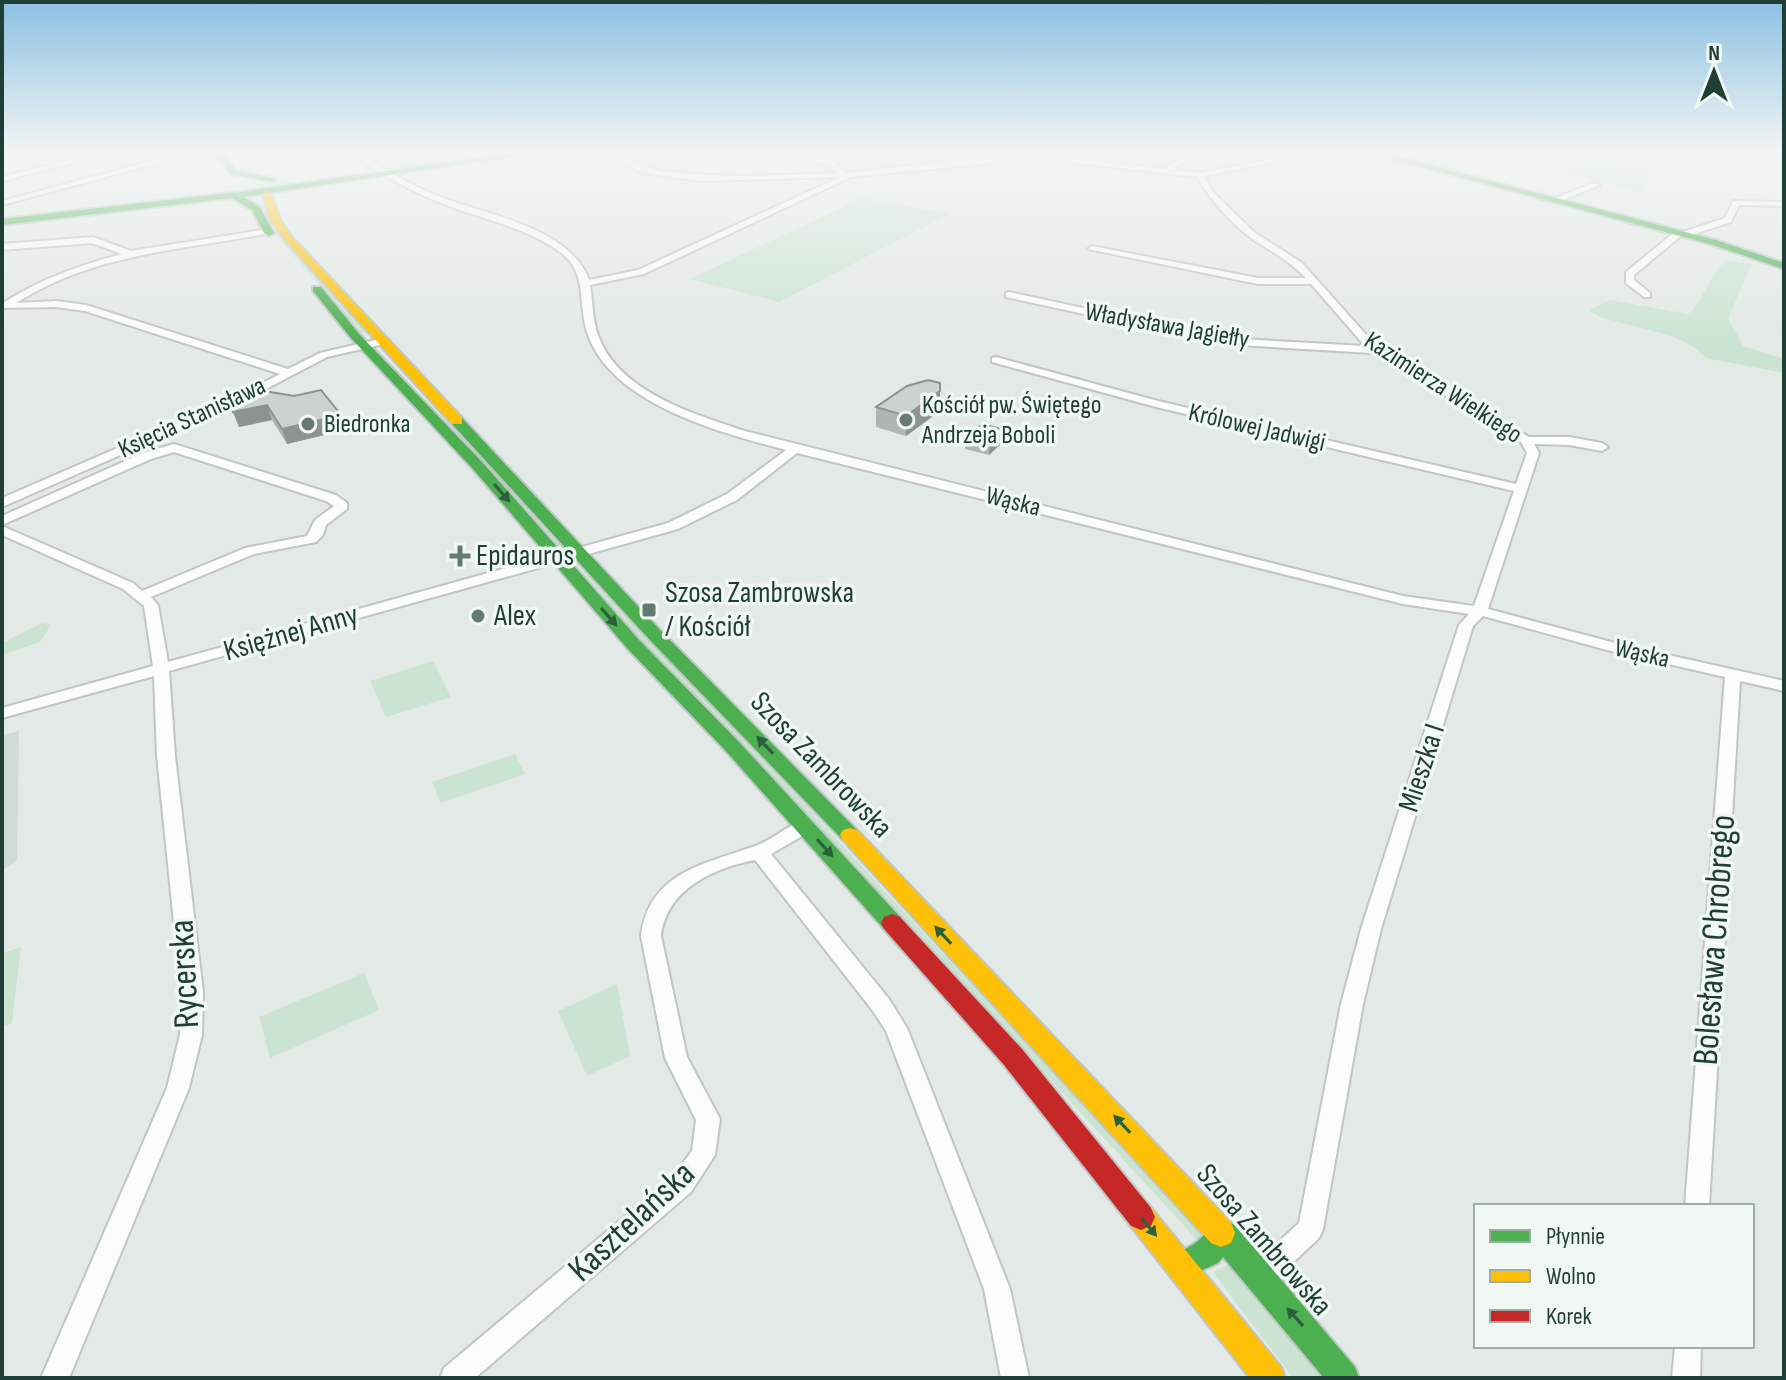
<svg xmlns="http://www.w3.org/2000/svg" width="1786" height="1380" viewBox="0 0 1786 1380" font-family="'Sofia Sans Condensed',sans-serif">
	<style>
		.built { fill: #d0dbd6 }
		.green { fill: #cbe4d2 }
		.lines { fill: none; stroke-linecap: round; stroke-linejoin: round }
		.street-casing { stroke: #c0c6c3; stroke-width: 4 }
		.fast-casing { stroke: #bec7c3; stroke-width: 4 }
		.slow-casing { stroke: #bec7c3; stroke-width: 4 }
		.jam-casing { stroke: #bec7c3; stroke-width: 4 }
		.street { fill: #fbfcfb; fill-rule: evenodd }
		.fast { fill: #4caf50; fill-rule: evenodd }
		.slow { fill: #ffc107; fill-rule: evenodd }
		.jam { fill: #c62828; fill-rule: evenodd }
		.wall { fill: #afb5b2 }
		.shaded-wall { fill: #8e9391 }
		.building { fill: #cbd2cf; stroke: #8e9391; stroke-width: 2 }
		.oneway { fill: #2c603d }
		.poi-dot { fill: #647a73; stroke: #f1f8f4; stroke-width: 3 }
		.labels { text-anchor: middle; dominant-baseline: central; stroke-width: 7; stroke-linejoin: round; paint-order: stroke }
		.far-street-label { font-size: 26px; fill: #1f3e35; stroke: #f1f8f4 }
		.far-poi-label { font-size: 26px; fill: #1f3e35; stroke: #f1f8f4; text-anchor: start }
		.poi-label { font-size: 30px; fill: #1f3e35; stroke: #f1f8f4; text-anchor: start }
		.street-label { font-size: 30px; fill: #1f3e35; stroke: #f1f8f4 }
		.near-street-label { font-size: 36px; fill: #1f3e35; stroke: #f1f8f4 }
	</style>
	<rect width="100%" height="100%" fill="#e3e9e6"/>
	<!-- built -->
	<path class="built" d="M19,731l-2,129 -15,11v-136z"/>
	<!-- green -->
	<path class="green" d="M1431,150h153l52,13 19,-13h46l-44,20 -15,22 -172,-41 -10,6z
		M862,198l87,16 -170,88 -89,-23z
		M264,201l17,36 88,95 -7,1 -80,-90 -27,-40z
		M1727,260l25,4 -24,54 15,28 41,13v14l-78,-15 -12,-11 -22,-11 -72,-19 -11,-7 21,-10 78,14c17,-14 20,-39 39,-54z
		M458,430l105,114v3h-4l-104,-115z
		M575,563l141,146 491,529 -8,4 -369,-403 -188,-197z
		M42,623l9,2 -11,17 -38,13v-12z
		M433,661l18,36 -65,20 -16,-36z
		M515,754l10,20 -84,29 -9,-21z
		M21,947l-9,76 -10,3v-73z
		M364,973l15,37 -109,48 -11,-41z
		M617,984l13,72 -43,20 -29,-65z
		M1230,1264l92,114h-29l-80,-106z"/>
	<g class="lines">
		<defs>
			<path id="street" d="M7,150h10l-15,7v-5z
				M111,150h13l-122,31v-4z
				M193,150h13l-204,55v-4z
				M347,150h8c25,16 49,32 76,43 48,21 138,32 158,87l49,-10 202,-93 -137,4 -61,-8 -43,-23c22,0 42,18 64,21 58,8 116,4 175,2l-11,-9 -44,-6 2,-3 47,5 14,13 161,-18 -33,-5h54l-4,3 140,16 32,-19h9l-32,20 27,3 120,-23h16l-132,26 9,16 41,40 48,31 76,85 151,89h40l33,6 6,4 -6,4 -33,-6 -35,-1 5,9 -51,156 127,34 169,38v10l-44,-10 -31,525h-24l40,-529 -118,-27 -124,-34 -10,10 -92,303 -18,75 -40,225 -4,9 -51,48 -9,4 -9,-4 -4,-9 4,-9 49,-45 42,-219 20,-75 98,-304 10,-11 -66,-10 -606,-151 -60,47 -59,29 -509,142 6,85 28,236 -1,43 -13,53 -120,290h-28l126,-290 13,-53 1,-43 -24,-236 -3,-80 -152,42v-10l151,-42 -9,-60 -21,-17 -121,-54v-9l131,57 9,8 103,-43 62,-12 8,-16 19,-14 -8,-5 -152,-49 -23,7 -149,66v-9l141,-63 31,-9 162,51 11,8v6l-21,16 -3,10 -7,7 -62,12 -103,43 7,8 10,57 500,-139 59,-29 59,-44c-64,-17 -173,-45 -198,-115 -11,-30 1,-62 -28,-83 -32,-23 -70,-31 -106,-44 -38,-14 -75,-33 -107,-58zM1016,156l181,21c13,22 33,45 54,61 19,13 39,23 55,40h-48l-166,-32 -4,3 170,35h53l54,62 -143,-8 -213,-46 -3,1v4l216,47 150,9 140,81 9,8 6,11 -11,31 -358,-83 -162,-44 -4,1v4l164,45 358,84 -40,115 -71,-10 -658,-165c-51,-17 -127,-39 -147,-96 -6,-16 -5,-34 -8,-50l54,-11 207,-97 151,-15z
				M1593,183l7,2 -42,17 -7,-2z
				M1733,201l51,1v4l-45,-1 -8,17 -43,14 -6,-1 -48,40v5l16,13v4h-6l-18,-14v-11l50,-41 7,1 42,-14z
				M268,229h3v4c-89,17 -176,20 -255,70l40,-2 30,4 202,64 32,-16 64,-15 5,3 -1,2 -61,14 -86,45 -239,105v-9l231,-100 47,-24 -195,-63 -29,-4 -54,1 1,-5c38,-24 76,-38 119,-49l-30,-11 -90,7v-6l91,-7 38,14z
				M805,820l6,1 3,5 -3,5 -40,23 118,145 18,29 103,261 19,89h-28l-17,-89 -98,-258 -13,-20 -118,-151c-42,8 -89,30 -94,76l26,121 33,62 -5,36 -24,37 -216,186h-35l4,-10 229,-192 19,-25 4,-31 -31,-62 -24,-122c8,-64 64,-72 114,-90 18,-6 32,-21 50,-26z
				M1675,1346h26l-1,32h-28z"/>
			<path id="fast" d="M212,150h8l16,20 41,9 -4,3 -43,-8z
				M532,150h23l-312,47 16,9 15,27 -5,3 -5,-3 -12,-23 -20,-12 -230,27v-6l244,-28z
				M1358,150h15l343,90 68,23v6l-74,-25z
				M313,287h8l38,47 124,129 156,177 100,102 161,175 3,6 -3,6 -8,3 -8,-3 -159,-179 -98,-102 -154,-179 -122,-131 -38,-47z
				M457,417l5,1 199,213 196,199 3,5 -3,5h-14l-194,-201 -197,-215 -1,-3z
				M1221,1219l14,6 120,142 4,11h-35l-101,-121 -5,6 -37,17 -10,-4 -4,-10 4,-10c18,-9 32,-14 40,-33z"/>
			<path id="slow" d="M267,191l4,3 9,25 11,17 171,182v6h-10l-167,-184 -15,-21 -7,-25z
				M850,828l7,2 374,393 4,10 -4,10 -10,4 -10,-4 -368,-403 -3,-5 3,-5z
				M1141,1204l10,4 130,159 4,11h-35l-119,-152 -4,-9 4,-9z"/>
			<path id="jam" d="M892,914l8,3 122,132 129,159 4,9 -4,9 -10,4 -10,-4 -127,-161 -120,-136 -3,-6 3,-6z"/>
		</defs>
		<!-- street casing -->
		<use href="#street" class="street-casing"/>
		<!-- fast casing -->
		<use href="#fast" class="fast-casing"/>
		<!-- slow casing -->
		<use href="#slow" class="slow-casing"/>
		<!-- jam casing -->
		<use href="#jam" class="jam-casing"/>
		<!-- street -->
		<use href="#street" class="street"/>
		<!-- fast -->
		<use href="#fast" class="fast"/>
		<!-- slow -->
		<use href="#slow" class="slow"/>
		<!-- jam -->
		<use href="#jam" class="jam"/>
	</g>
	<!-- wall -->
	<path class="wall" d="M258,390l87,40 -58,14 -15,-24 -33,7 -7,-18 27,-15z
		M876,407l64,4 -34,25 -30,-9z
		M965,439l40,1 -16,15 -24,-6z"/>
	<!-- shaded-wall -->
	<path class="shaded-wall" d="M940,391v20l-34,25v-20z
		M267,405l5,15 -33,7 -6,-15z
		M341,415l4,15 -58,14 -5,-15z
		M1005,430v10l-16,15 1,-10z"/>
	<!-- building -->
	<path class="building" d="M928,380l12,3v8l-34,25 -30,-9 31,-21z
		M258,390l36,6 27,-6 20,25 -59,14 -15,-24 -34,7 -1,-3 28,-16z
		M982,424l23,6 -15,15 -25,-6z"/>
	<!-- one-way arrows -->
	<defs><path id="oneway-solid" d="M-6-.8H1V-3.2L6.5 0L1 3.2V.8H-6Z" transform="scale(2)"/></defs>
	<g class="oneway">
		<use href="#oneway-solid" transform="translate(502 493) rotate(49)"/>
		<use href="#oneway-solid" transform="translate(609 617) rotate(49)"/>
		<use href="#oneway-solid" transform="translate(765 745) rotate(-133)"/>
		<use href="#oneway-solid" transform="translate(825 848) rotate(48)"/>
		<use href="#oneway-solid" transform="translate(943 935) rotate(-133)"/>
		<use href="#oneway-solid" transform="translate(1122 1124) rotate(-133)"/>
		<use href="#oneway-solid" transform="translate(1149 1227) rotate(51)"/>
		<use href="#oneway-solid" transform="translate(1295 1317) rotate(-132)"/>
	</g>
	<!-- sky -->
	<linearGradient id="sky" x2="0" y2="1"><stop stop-color="#8bc0e3"/><stop offset="0.44" stop-color="#f2f5f4"/><stop offset="1" stop-color="#f2f5f4" stop-opacity="0"/></linearGradient>
	<rect width="1786" height="344" fill="url(#sky)"/>
	<!-- markers -->
	<g class="poi-dot">
		<circle cx="906" cy="420" r="8"/>
		<circle cx="308" cy="424" r="8"/>
		<path d="M456 544h8v8h8v8h-8v8h-8v-8h-8v-8h8z"/>
		<rect x="641" y="602" width="16" height="16" rx="4"/>
		<circle cx="478" cy="616" r="8"/>
	</g>
	<g class="labels">
		<!-- far-street labels -->
		<g class="far-street-label">
			<text transform="translate(1167 326) rotate(10)">Władysława Jagiełły</text>
			<text transform="translate(1443 388) rotate(33)">Kazimierza Wielkiego</text>
			<text transform="translate(192 418) rotate(-25)">Księcia Stanisława</text>
			<text transform="translate(1257 428) rotate(13)">Królowej Jadwigi</text>
			<text transform="translate(1013 502) rotate(14)">Wąska</text>
			<text transform="translate(1642 654) rotate(13)">Wąska</text>
		</g>
		<!-- far-poi labels -->
		<g class="far-poi-label">
			<text x="922" y="405">Kościół pw. Świętego<tspan x="922" dy="30">Andrzeja Boboli</tspan></text>
			<text x="324" y="424">Biedronka</text>
		</g>
		<!-- poi labels -->
		<g class="poi-label">
			<text x="476" y="556">Epidauros</text>
			<text x="665" y="593">Szosa Zambrowska<tspan x="665" dy="34">/ Kościół</tspan></text>
			<text x="494" y="616">Alex</text>
		</g>
		<!-- street labels -->
		<g class="street-label">
			<text transform="translate(291 633) rotate(-16)">Księżnej Anny</text>
			<text transform="translate(821 765) rotate(46)">Szosa Zambrowska</text>
			<text transform="translate(1422 768) rotate(-72)">Mieszka I</text>
			<text transform="translate(1264 1240) rotate(49)">Szosa Zambrowska</text>
		</g>
		<!-- near-street labels -->
		<g class="near-street-label">
			<text transform="translate(1715 940) rotate(-86)">Bolesława Chrobrego</text>
			<text transform="translate(185 974) rotate(-93)">Rycerska</text>
			<text transform="translate(632 1222) rotate(-43)">Kasztelańska</text>
		</g>
	</g>
	<!-- border -->
	<rect width="1786" height="1380" fill="none" stroke="#1f3e35" stroke-width="8"/>
	<!-- legend -->
	<rect x="1474" y="1204" width="280" height="144" fill="#f1f8f4" stroke="#9daea8" stroke-width="2"/>
	<rect x="1490" y="1230" width="40" height="12" fill="#4caf50" stroke="#9daea8" stroke-width="2"/>
	<text x="1546" y="1244" font-size="24" fill="#1f3e35">Płynnie</text>
	<rect x="1490" y="1270" width="40" height="12" fill="#ffc107" stroke="#9daea8" stroke-width="2"/>
	<text x="1546" y="1284" font-size="24" fill="#1f3e35">Wolno</text>
	<rect x="1490" y="1310" width="40" height="12" fill="#c62828" stroke="#9daea8" stroke-width="2"/>
	<text x="1546" y="1324" font-size="24" fill="#1f3e35">Korek</text>
	<!-- north arrow -->
	<g transform="translate(1714 72)" stroke="#f1f8f4" stroke-width="6" paint-order="stroke">
	<path d="M0-6L14 30L0 20L-14 30Z" fill="#1f3e35"/>
	<text y="-12" font-size="22" font-weight="bold" text-anchor="middle" fill="#1f3e35">N</text>
	</g>
</svg>
